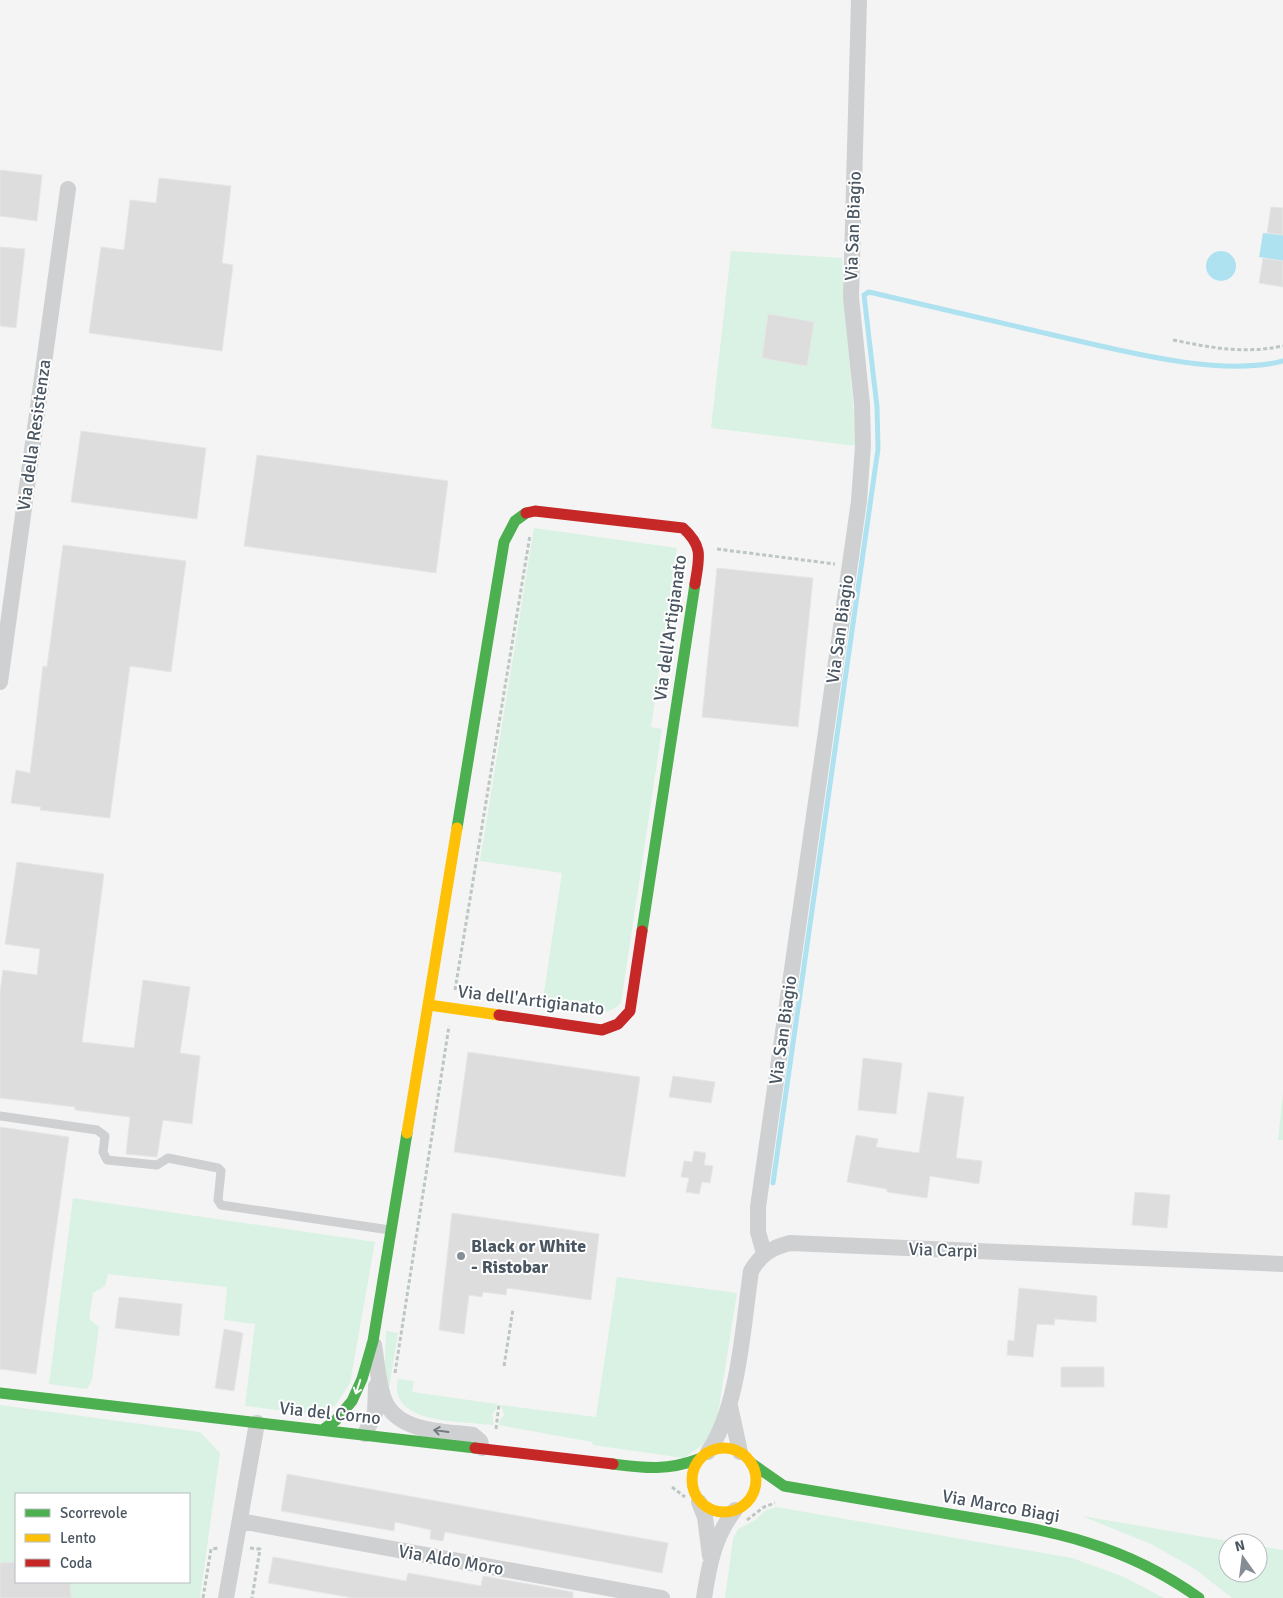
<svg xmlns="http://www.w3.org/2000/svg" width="1283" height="1598" viewBox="0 0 1283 1598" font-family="Signika,sans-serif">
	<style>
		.green { fill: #d9f2e3; fill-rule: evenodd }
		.water { fill: #aee2f0 }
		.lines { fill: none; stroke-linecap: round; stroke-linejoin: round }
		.stream { stroke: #aee2f0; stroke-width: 5 }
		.building { fill: #ddddde; stroke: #e5e6e7 }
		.path { stroke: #bcc7c4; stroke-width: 3; stroke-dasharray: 4 2.5; stroke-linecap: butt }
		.lane { stroke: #ced0d2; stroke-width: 9 }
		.street { stroke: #ced0d2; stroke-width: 16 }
		.fast { stroke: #4caf50; stroke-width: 11 }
		.slow { stroke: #ffc107; stroke-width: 11 }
		.jam { stroke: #c62828; stroke-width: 11 }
		.oneway { stroke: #f6fbf6 }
		.oneway2 { stroke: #727b83 }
		.poi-dot { fill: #868d94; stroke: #fff; stroke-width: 2 }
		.labels { text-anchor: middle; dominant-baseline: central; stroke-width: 4; stroke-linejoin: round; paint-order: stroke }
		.street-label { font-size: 18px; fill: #4a5661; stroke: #fff }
		.poi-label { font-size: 18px; font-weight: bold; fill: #4a5661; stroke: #fff; text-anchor: start }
	</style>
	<rect width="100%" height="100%" fill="#f4f4f4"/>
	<!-- green -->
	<path class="green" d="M731,251l111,7c2,63 11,125 14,188l-145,-18z
		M534,528l143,20 -26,179 11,2 -41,274c-20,20 -54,6 -79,2l20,-132 -82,-12z
		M1283,1094v46h-5z
		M73,1198l302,44 -25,141 -15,23 -13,6 -19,1 -58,-7 10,-82 -31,-4 3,-33 -119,-13 -3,12 -12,7 -4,26 10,8 -7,53 -5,9 -38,-5z
		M617,1277l120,16 -21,133 -4,12 -28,20 -91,-13 -1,-3 -93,-17 1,-5 4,-5 -3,-10 95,12z
		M386,1331l12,2 -10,61 -3,-30z
		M398,1379l16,2 -2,11 85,12 -1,5 -4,5 2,11c-30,-4 -107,0 -96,-46z
		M0,1405l200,27 20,21 -20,145h-200zM16,1494h173v88h-173z
		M776,1507l296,51 52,19 40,21h-439l8,-59 5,-10 17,-9 11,-10z
		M1082,1516l158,27h-12v30h30v-27l25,4v48h-51l-37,-29 -42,-24z"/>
	<!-- water -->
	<path class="water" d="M1263,233l20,2v26l-24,-4z
		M1206 266a15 15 0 1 1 30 0a15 15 0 1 1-30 0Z"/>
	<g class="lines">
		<!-- stream -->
		<path class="stream" d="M773,1183l105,-734 -1,-42 -13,-112 5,-3c66,15 131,31 197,46 61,14 156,39 217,23"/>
	</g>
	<!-- building -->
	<path class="building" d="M0,170l42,5 -5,46 -37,-5z
		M159,178l72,8 -9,77 11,2 -11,86 -133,-18 12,-86 23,3 6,-50 26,3z
		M1271,207l12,1v27l-16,-2z
		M0,247l25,2 -9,79 -16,-2z
		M1263,258l20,3v26l-24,-4z
		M768,314l46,8 -7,44 -45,-8z
		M81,431l125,17 -9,71 -126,-17z
		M257,455l191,26 -12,92 -192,-27z
		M63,545l123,16 -15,111 -41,-6 -20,152 -70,-8 1,-3 -30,-4 5,-33 14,3 13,-107 4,1z
		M717,568l96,10 -15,149 -96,-10z
		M17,862l87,12 -22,168 52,6 9,-68 47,7 -10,66 20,3 -8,68 -29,-4 -6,37 -31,-3 4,-37 -55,-7v-3l-75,-9v-106l3,-22 34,5 3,-26 -35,-5z
		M468,1052l172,25 -15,100 -171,-25z
		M863,1058l39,5 -6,51 -38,-4z
		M673,1076l42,6 -4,21 -42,-6z
		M928,1092l36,5 -8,61 26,3 -3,23 -49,-8 -3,22 -40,-6v-3l-40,-7 9,-47 22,4 -2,8 43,6z
		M0,1127l69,10 -33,237 -36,-5z
		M694,1151l12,2 -2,12 9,1 -3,17 -8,-1 -3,12 -13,-2 3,-14 -8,-1 3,-16 8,1z
		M1135,1192l35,3 -3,33 -35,-3z
		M452,1213l147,21 -8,66 -84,-12 -1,7 -23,-3 -1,5 -13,-2 -5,39 -25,-4z
		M1019,1288l78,8 -1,26 -41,-3 -1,6 -17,-1 -4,33 -26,-2 1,-15 6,1z
		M119,1297l63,7 -3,32 -64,-8z
		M224,1329l19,4 -9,58 -19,-3z
		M1061,1367h43v20h-43z
		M287,1474l381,69 -6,30 -217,-41 -2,9 -13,-2 1,-9 -36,-8 -1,9 -113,-20z
		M273,1557l133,24 2,-8 73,13 2,-10 90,16v6h-220l-85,-15z
		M16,1562v20h54l1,16h-71v-35z"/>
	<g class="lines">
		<!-- path -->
		<path class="path" d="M1173,340c39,8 71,14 110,6
			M717,549l118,15
			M455,990l75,-455
			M504,1366l9,-57
			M395,1373l54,-347
			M496,1429l3,-25
			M672,1487l13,10
			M747,1520l17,-13 11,-4
			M250,1548l10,1 -8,49
			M203,1598l8,-49 8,-1"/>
		<!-- lane -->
		<path class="lane" d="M0,1116l97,14 8,6 -2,16 4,8 50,5 11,-7 50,10 3,3 -3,29 3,5 169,25"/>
		<!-- street -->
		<path class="street" d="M0,682l68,-493
			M764,1253l-6,-21v-25l101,-706 4,-56 -1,-41 -11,-107 8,-297
			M374,1345c3,17 4,38 10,54 13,34 60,32 89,36l7,6 2,7
			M730,1406l10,46
			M365,1434l10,-21 1,-27
			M708,1452c31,-44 35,-127 43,-181 10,-17 20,-23 39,-28l493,21
			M699,1502l6,15 5,39
			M240,1521l422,77
			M226,1598l31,-175
			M704,1598c5,-32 10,-62 31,-88"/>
		<!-- fast -->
		<path class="fast" d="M457,828l47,-286 11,-21 11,-8
			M642,931l53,-347
			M0,1393l475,55
			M324,1429l12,-9 16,-19 10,-22 11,-38 34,-208
			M751,1463l33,23c55,9 110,19 165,28 95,16 170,26 250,84
			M613,1464c32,4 54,7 86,-5"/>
		<!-- slow -->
		<path class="slow" d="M429,1005l70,10
			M407,1133l50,-305
			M692 1480a32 32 0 1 1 64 0a32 32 0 1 1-64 0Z"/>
		<!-- jam -->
		<path class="jam" d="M526,513l9,-2 148,17c21,19 16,30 12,56
			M499,1015l103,15 16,-6 12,-13 12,-80
			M475,1448l138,16"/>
	</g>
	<!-- one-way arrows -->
	<defs><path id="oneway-shaft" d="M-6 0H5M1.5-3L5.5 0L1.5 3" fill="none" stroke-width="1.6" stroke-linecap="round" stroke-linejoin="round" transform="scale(1.25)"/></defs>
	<use class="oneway" href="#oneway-shaft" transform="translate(358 1387) rotate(108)"/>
	<use class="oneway2" href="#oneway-shaft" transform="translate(441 1431) rotate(-172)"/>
	<!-- markers -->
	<circle class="poi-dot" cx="461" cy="1256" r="5"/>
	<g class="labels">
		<!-- street labels -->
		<g class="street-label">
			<text transform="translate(853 226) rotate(-88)">Via San Biagio</text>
			<text transform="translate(34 435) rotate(-82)">Via della Resistenza</text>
			<text transform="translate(670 628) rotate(-82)">Via dell'Artigianato</text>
			<text transform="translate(840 629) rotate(-82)">Via San Biagio</text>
			<text transform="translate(531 1000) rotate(7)">Via dell'Artigianato</text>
			<text transform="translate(783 1030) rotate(-82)">Via San Biagio</text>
			<text transform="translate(943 1250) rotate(2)">Via Carpi</text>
			<text transform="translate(330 1413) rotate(6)">Via del Corno</text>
			<text transform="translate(1001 1506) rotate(10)">Via Marco Biagi</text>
			<text transform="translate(451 1560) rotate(10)">Via Aldo Moro</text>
		</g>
		<!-- poi labels -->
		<g class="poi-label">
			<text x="471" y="1246">Black or White<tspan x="471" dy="21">- Ristobar</tspan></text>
		</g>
	</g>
	<!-- legend -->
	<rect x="15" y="1493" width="175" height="90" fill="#ffffff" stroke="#b7bbc0"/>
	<rect x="25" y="1509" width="25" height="8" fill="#4caf50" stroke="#b7bbc0"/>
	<text x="60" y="1518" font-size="15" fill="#4a5661">Scorrevole</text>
	<rect x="25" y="1534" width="25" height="8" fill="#ffc107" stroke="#b7bbc0"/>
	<text x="60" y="1543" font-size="15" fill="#4a5661">Lento</text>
	<rect x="25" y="1559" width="25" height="8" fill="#c62828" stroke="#b7bbc0"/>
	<text x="60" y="1568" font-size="15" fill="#4a5661">Coda</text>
	<!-- north arrow -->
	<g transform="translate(1243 1558) rotate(346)"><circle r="24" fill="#ffffff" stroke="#b7bbc0"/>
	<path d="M0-4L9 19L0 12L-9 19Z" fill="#868d94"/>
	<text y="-8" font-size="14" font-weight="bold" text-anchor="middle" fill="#4a5661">N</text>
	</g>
</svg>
